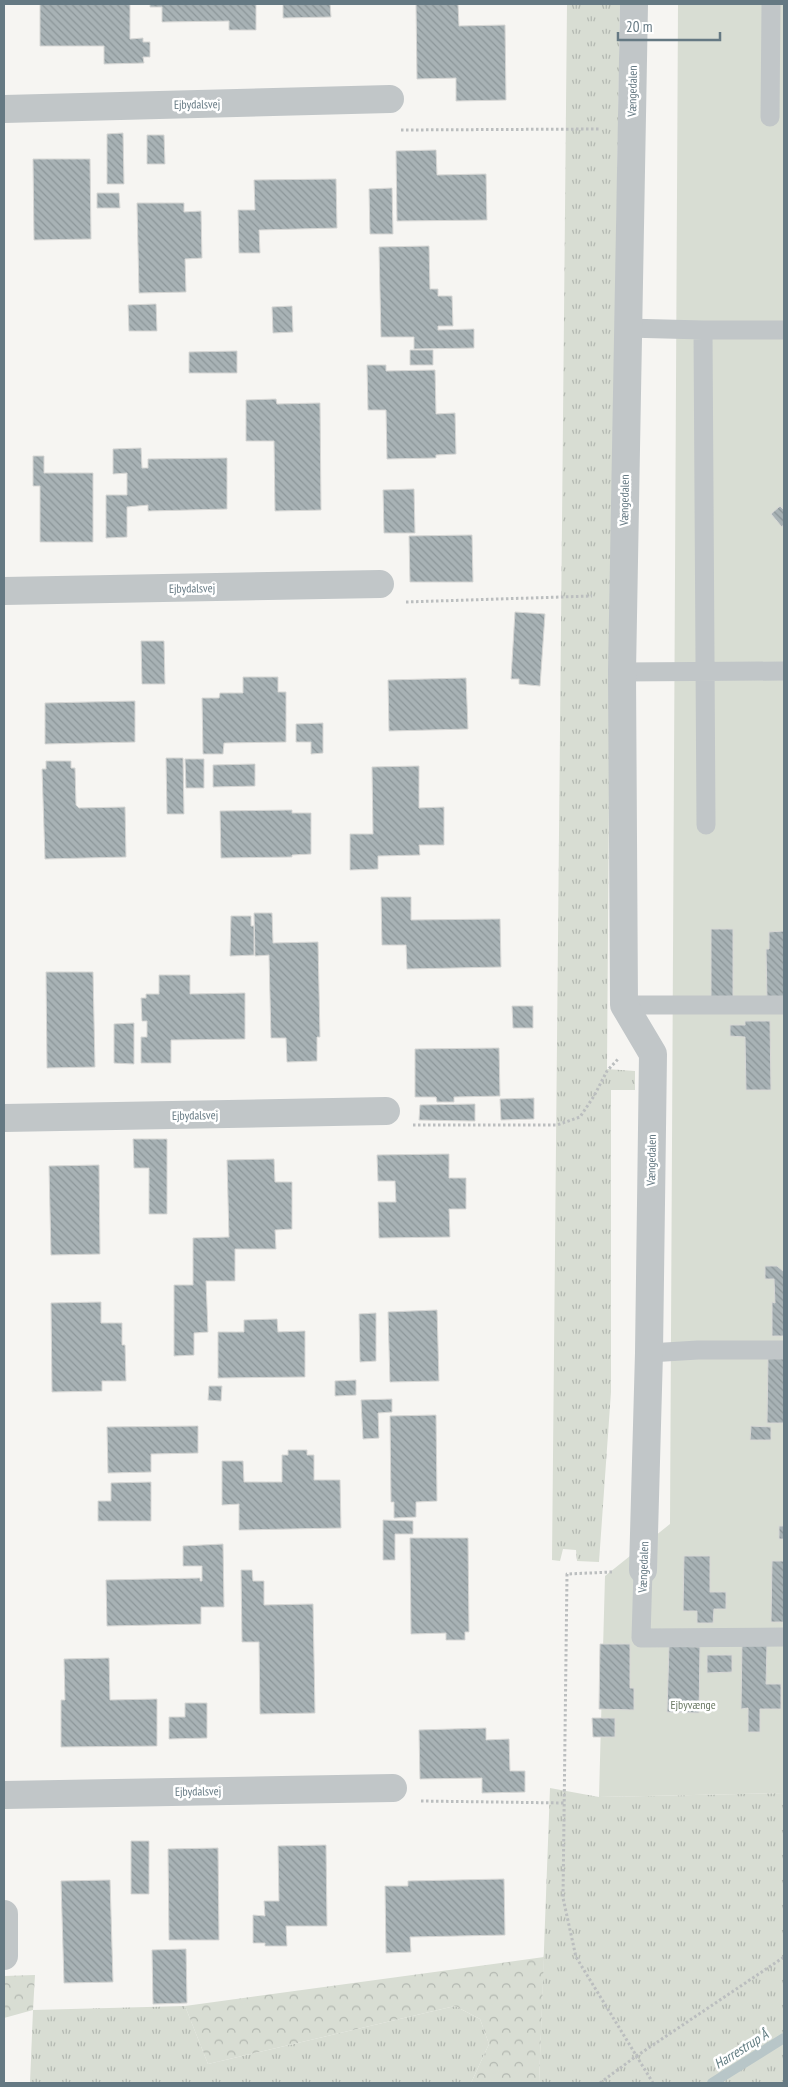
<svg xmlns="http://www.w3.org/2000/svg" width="788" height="2087" viewBox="0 0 788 2087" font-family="'PT Sans Narrow',sans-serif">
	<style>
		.grass { fill: url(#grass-tufts) }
		.forest { fill: url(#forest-crowns) }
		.garden { fill: #d8ddd3 }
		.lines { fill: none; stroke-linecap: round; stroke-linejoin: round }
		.stream { stroke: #b8c6c8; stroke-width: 10 }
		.building { fill: url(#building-back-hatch); stroke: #d7d7d5 }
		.path { stroke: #bbbebf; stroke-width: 3; stroke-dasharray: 2.5 2.5; stroke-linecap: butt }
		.service { stroke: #c1c6c8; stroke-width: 19 }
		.minor { stroke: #c1c6c8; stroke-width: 28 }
		.labels { text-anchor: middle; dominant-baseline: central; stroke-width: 5; stroke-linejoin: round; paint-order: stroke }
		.street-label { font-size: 12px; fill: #657983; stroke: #fff }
		.park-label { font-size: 12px; fill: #6b7a64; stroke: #fff }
		.water-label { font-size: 14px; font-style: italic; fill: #607b80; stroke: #fff }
	</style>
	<defs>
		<pattern id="grass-tufts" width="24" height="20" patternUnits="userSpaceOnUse" patternTransform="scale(1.25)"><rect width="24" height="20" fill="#d8ddd3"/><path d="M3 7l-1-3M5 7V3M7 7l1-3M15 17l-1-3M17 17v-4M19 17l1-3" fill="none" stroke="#b3b8b1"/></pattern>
		<pattern id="forest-crowns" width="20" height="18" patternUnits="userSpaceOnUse" patternTransform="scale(1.25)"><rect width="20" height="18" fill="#d8ddd3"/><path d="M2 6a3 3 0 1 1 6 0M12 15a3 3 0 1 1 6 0" fill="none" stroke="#b3b8b1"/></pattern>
		<pattern id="building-back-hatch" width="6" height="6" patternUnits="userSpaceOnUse" patternTransform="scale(1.25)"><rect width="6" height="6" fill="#a8b2b5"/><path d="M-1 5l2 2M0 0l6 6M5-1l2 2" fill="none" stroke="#8c9699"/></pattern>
	</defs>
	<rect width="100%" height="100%" fill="#f6f5f2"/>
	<!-- grass -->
	<path class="grass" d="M567,4h53l-10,652 -3,413 28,2v19h-24v302l-12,170 -22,-1 -1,-11 -13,-1 -3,12 -8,-1z
		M550,1788l49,9 185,-4v290h-245z
		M185,2006l23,58 247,-58 25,13 9,25 -18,39h-441l3,-73z"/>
	<!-- forest -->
	<path class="forest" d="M544,1957l-5,126h-68l18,-39 -9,-25 -25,-13 -247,58 -23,-58z
		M35,1975l-2,35 -29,8v-42z"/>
	<!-- garden -->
	<path class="garden" d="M678,4h106v1789l-185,4 6,-221 65,-52z"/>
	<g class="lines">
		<!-- stream -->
		<path class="stream" d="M712,2083l72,-45"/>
	</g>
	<!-- building -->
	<path class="building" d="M40,4h90v35l13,-1v4h7v15h-7l1,6 -40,1v-18h-64z
		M150,4h106v26h-27v-9l-67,1v-15h-12z
		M283,4h47l1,13 -48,1z
		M416,4h42l1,22 46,-1 1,75 -50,1v-23l-39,1z
		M123,133l1,51h-17v-50z
		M147,135h17l1,29h-18z
		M436,150l1,25 49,-1 1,46 -90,1 -1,-70z
		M33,159h57l1,80 -57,1z
		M336,179l1,49 -78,2 1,23h-21l-1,-43h17l-1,-30z
		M392,188l1,46h-23l-1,-45z
		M97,193h22l1,15h-23z
		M137,203h47v9l17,-1 1,47 -17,1 1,33 -47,1z
		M429,246l1,43h8v7h14l1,30h-15v4l36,-1v19l-60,1v-12h-33l-2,-90z
		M156,304l1,27h-28l-1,-26z
		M292,306l1,26 -20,1 -1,-26z
		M410,350h23v15h-23z
		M237,351v22h-48v-21z
		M367,365h19v6l49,-1 1,44 19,-1 1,41 -20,1v3l-49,1 -1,-49h-18z
		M276,399l1,5 43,-1 1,107 -46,1 -1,-70h-28v-41z
		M141,448l1,20h6v-9l79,-1v51l-79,2v-6l-21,2v30l-21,1v-43h21v-22l-14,1v-25z
		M33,456h11v17h49v69h-53v-56h-7z
		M414,489l1,44h-31l-1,-43z
		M780,506l4,4v14l-2,3 -11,-13z
		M472,535l1,47h-63l-1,-46z
		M515,612l30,2 -5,72 -21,-2v-5h-8z
		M141,641h23l1,43h-23z
		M243,677h35v15h8v50l-62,1 -1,11h-20l-1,-56h17l1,-5h23z
		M466,678l2,51 -79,2 -1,-51z
		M135,701v41l-90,2v-41z
		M323,723v30l-12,1v-12h-15v-18z
		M166,758h17l1,56h-17z
		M185,759h19v29h-18z
		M46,761h25v7h4l1,37 3,3 46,-1 1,50 -81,2 -3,-90h4z
		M255,764v22l-42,1v-22z
		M419,766v42l25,-1v38h-25l1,10 -42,1v13l-28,1v-36h23l-1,-67z
		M292,810v3h19v41l-19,1v2l-71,1 -1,-47z
		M381,897h30v23l89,-1 1,48 -94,2 -1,-24h-24z
		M254,913h18l1,30 45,-1 2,95h-3v24l-30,1 -1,-24h-15l-2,-83 -14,1z
		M231,916h20v10h3v29l-24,1z
		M711,929h22v70h-22z
		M784,931v67l-17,1 -1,-50h3v-17z
		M46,972h47l2,95 -48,1z
		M159,975h31v19l55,-1v46l-74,1v23h-30v-26h6v-16h-5l-1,-23h5v-4h13z
		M512,1006h21v22h-20z
		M745,1021h25l1,69h-25l-1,-53 -15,-1v-11h15z
		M134,1023v41l-20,-1v-39z
		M499,1048l1,48 -46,1v5h-17l-1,-5h-21v-48z
		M534,1098v21l-33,1 -1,-21z
		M475,1104v17l-56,-1 1,-15z
		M133,1139h34v75h-18v-46h-15z
		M449,1154v24h17v31h-17l1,28 -71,1 -1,-36h18l-1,-21h-17l-1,-26z
		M274,1159l1,23h17v47l-17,1 1,19h-41v32h-29l2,51 -14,1v22l-20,1v-71h19v-47l36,-1 -2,-77z
		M99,1165l1,89 -49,1 -2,-89z
		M765,1266h12l7,6v64h-12v-34l3,1 -1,-24h-9z
		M101,1302v21h21v22h3l1,36h-24v10l-50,1 -1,-89z
		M437,1310l2,71 -49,1 -2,-70z
		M376,1313v48l-16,1 -1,-48z
		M277,1319l1,13 27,-1v46l-87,1v-46h26v-12z
		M768,1358h16v65h-17z
		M356,1380v15l-21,1v-15z
		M209,1386h13l-1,15 -13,-1z
		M392,1399v13l-14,1 1,25 -16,1 -2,-39z
		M436,1415l1,86 -21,1v15l-22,1v-16h-3l-1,-86z
		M198,1426v27l-47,1v18l-43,1 -1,-46z
		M751,1426l20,1v13h-21z
		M288,1450h19v5h7v25h26l1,48 -102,2v-26l-17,1v-44h21l1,21h38v-27h6z
		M151,1482v39h-53v-20h13v-18z
		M383,1520l30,1v13h-18v26h-12z
		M779,1526h5v13h-5z
		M410,1538h58l1,94h-4v8h-19v-7l-35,1z
		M223,1544l1,63h-23v17l-94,2 -1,-46 94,-2v3h2v-15h-19v-20z
		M684,1556h26v36h16v17h-12l-1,14h-16v-12h-14z
		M772,1561h12v61h-13z
		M241,1570h11l1,11h11v24l49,-1 2,109 -55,1 -1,-72h-17z
		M742,1643l25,1 -1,40h15v25h-21v23h-12v-24l-7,1z
		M600,1644h30v44h4v22l-35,-1z
		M669,1646l31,1 -1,66 -32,-1z
		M707,1655h25v17l-25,1z
		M109,1658l1,42 47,-1v47l-96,1v-47h4l-1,-41z
		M185,1703h22v35l-38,1v-22h16z
		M592,1718h23v19h-22z
		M486,1728v12l23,-1 1,32h15v21l-43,1v-15l-62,1 -1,-49z
		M131,1841h18v53h-18z
		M326,1845l1,81h-41l1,20h-22v-3h-12v-28l12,1 -1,-15h15l-1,-55z
		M218,1848l1,92h-50l-1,-91z
		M504,1879l1,56 -95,2 1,15 -25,1 -1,-67h23v-5z
		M110,1880l3,102 -49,1 -3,-102z
		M186,1949l1,54 -34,1 -1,-54z"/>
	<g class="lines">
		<!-- path -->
		<path class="path" d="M401,130l199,-1
			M406,602l186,-6
			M413,1125h144l23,-8 14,-21 13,-25 12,-13
			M612,1572l-45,2 -4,324 13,59 77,126
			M421,1801l144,2
			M600,2083l35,-26 149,-100"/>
		<!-- service -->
		<path class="service" d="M770,117l1,-113
			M627,328l76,2h81
			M703,330l3,495
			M622,672l162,-1
			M624,1005h160
			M649,1353l49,-3h86
			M643,1570l-2,68 143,-1"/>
		<!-- minor -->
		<path class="minor" d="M634,4l-12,668 2,333 29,49 -4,299 -6,217
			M4,109l386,-10
			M4,591l376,-7
			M4,1118l382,-7
			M4,1795l389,-7
			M4,1914v42"/>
	</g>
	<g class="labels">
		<!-- street labels -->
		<g class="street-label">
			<text transform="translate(632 91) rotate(-89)">Vængedalen</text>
			<text transform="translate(197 104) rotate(-1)">Ejbydalsvej</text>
			<text transform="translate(624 500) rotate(-89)">Vængedalen</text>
			<text transform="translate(192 588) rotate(-1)">Ejbydalsvej</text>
			<text transform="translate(195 1115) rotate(-1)">Ejbydalsvej</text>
			<text transform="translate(651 1160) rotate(-89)">Vængedalen</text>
			<text transform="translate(643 1567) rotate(-88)">Vængedalen</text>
			<text transform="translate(198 1791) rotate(-1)">Ejbydalsvej</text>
		</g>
		<!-- park labels -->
		<g class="park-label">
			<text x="693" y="1704">Ejbyvænge</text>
		</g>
		<!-- water labels -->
		<g class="water-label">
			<text transform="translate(741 2049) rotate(-32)">Harrestrup Å</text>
		</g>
	</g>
	<!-- border -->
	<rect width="788" height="2087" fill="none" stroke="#657983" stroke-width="10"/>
	<!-- scale -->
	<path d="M618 32v8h102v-8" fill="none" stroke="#657983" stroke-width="2.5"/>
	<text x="626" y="32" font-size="15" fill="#657983" stroke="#ffffff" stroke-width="4" paint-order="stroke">20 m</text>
</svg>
